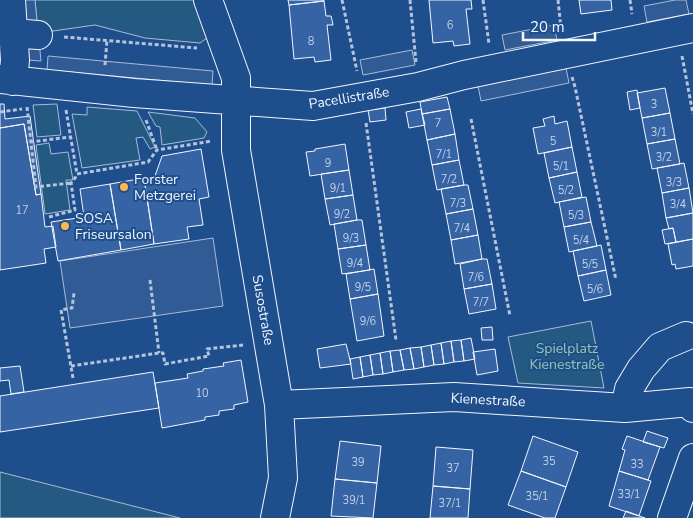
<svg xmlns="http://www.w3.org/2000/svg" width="693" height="518" viewBox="0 0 693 518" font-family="'Nunito Sans',sans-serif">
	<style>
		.green { fill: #245a82; stroke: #a8bbd7 }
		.parking { fill: #305b95; stroke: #a8bbd7 }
		.building { fill: #3563a3; stroke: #f2f6ff }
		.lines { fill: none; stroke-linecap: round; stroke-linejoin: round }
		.minor-casing { stroke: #f2f6ff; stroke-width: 30 }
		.path { stroke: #b3c4dc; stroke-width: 3; stroke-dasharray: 4 2.5; stroke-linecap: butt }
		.minor { stroke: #1f4e8c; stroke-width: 28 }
		.poi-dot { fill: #ffb74d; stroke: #1f4e8c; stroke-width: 2 }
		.labels { text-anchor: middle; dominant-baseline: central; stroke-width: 4; stroke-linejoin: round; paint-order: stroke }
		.number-label { font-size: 11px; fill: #c3d1e8 }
		.street-label { font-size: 14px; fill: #f2f6ff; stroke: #1f4e8c }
		.poi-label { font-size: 14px; fill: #f2f6ff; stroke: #1f4e8c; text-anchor: start }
		.park-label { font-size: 14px; fill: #97c8a6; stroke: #1f4e8c }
	</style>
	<rect width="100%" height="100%" fill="#1f4e8c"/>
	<!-- green -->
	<path class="green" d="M35,0h163l13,35 -11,8 -55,-5 -50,-13 -42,6 -16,-6z
		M57,104l4,31 -24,2 -4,-32z
		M87,107l50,4 18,36 -5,2 -7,-12 -7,1 4,22 -58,8 -10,-54 15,1z
		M148,112l47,6 12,14 -3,6 -42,7 -2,-18 -4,-1z
		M49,143l2,11 17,-2 5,28h-7l4,30 -25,4 -9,-69z
		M591,321l13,67 -86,-5 -10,-46z
		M0,472l180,46h-180z"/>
	<!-- parking -->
	<path class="parking" d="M0,0h35l6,61 -41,-3z
		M675,0h11l3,14 -42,8 -3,-16z
		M554,25l3,15 -52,10 -3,-15z
		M412,50l3,15 -52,10 -3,-15z
		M48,56l165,15 -1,14 -165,-15z
		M566,68l3,15 -88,18 -3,-15z
		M213,238l10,68 -153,22 -10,-67z"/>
	<!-- building -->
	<path class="building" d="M288,0h36v1l-35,4z
		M429,0h42l1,9h-6l4,35 -16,2 -1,-5 -20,2z
		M579,0h32l1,10 -31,4z
		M324,1l2,15h5l1,4 1,5h-6l4,35 -16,2 -1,-5 -20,2 -5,-54z
		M665,88l5,25 -28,5 -5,-25z
		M637,90l3,18 -10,2 -3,-18z
		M447,97l3,12 -28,5 -2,-12z
		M0,104h4l1,15 25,-3 11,78 -5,1 -12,-71 -24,4z
		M385,108l1,12 -16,2 -2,-12z
		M421,109l4,16 -16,3 -3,-16z
		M450,109l5,25 -28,6 -5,-26z
		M670,113l5,26 -28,5 -5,-26z
		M554,116l1,8 12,-3 5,26 -34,7 -5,-26 12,-2 -2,-7z
		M24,124l12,71 5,-1 4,33 8,-1 3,21 -12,2 2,14 -46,7v-142z
		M455,134l4,26 -27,5 -5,-25z
		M675,139l5,25 -28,5 -5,-25z
		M345,144l4,26 -39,6 -4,-24 9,-1v-2z
		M572,147l5,25 -28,6 -5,-25z
		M201,149l8,48 -10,2 4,26 -16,2 2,12 -35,5 -10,-66 11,-2 7,-20z
		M459,160l5,25 -27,5 -5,-25z
		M684,163l5,25 -27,5 -5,-25z
		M349,170l4,25 -28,4 -4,-25z
		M577,172l5,25 -27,6 -6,-25z
		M144,178l10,66 -33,6 -11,-66z
		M110,184l11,66 -63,11 -7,-39 33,-5 -4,-28z
		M464,185h4l5,24 -27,5 -5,-25z
		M689,188l4,25 -27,5 -4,-25z
		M353,195l4,25 -27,5 -5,-26z
		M586,197l5,25 -27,5 -5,-25z
		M473,209l5,26 -27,5 -5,-26z
		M693,213v26l-17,3 -3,-14 -4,1 -3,-11z
		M357,220h5l4,25 -28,4 -4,-25z
		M591,222l6,24 -28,6 -5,-25z
		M673,228l3,14 -11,2 -3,-14z
		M478,235l4,24 -27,5 -4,-24z
		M693,239v27l-17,3 -1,-5 -3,1 -4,-21z
		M366,245l4,25 -28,4 -4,-25z
		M601,245l5,25 -28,6 -5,-25z
		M482,259h5l5,25 -28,5 -4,-25z
		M374,269l4,25 -28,5 -4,-25z
		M606,270l5,25 -27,6 -6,-25z
		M492,284l4,25 -27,5 -5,-25z
		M378,294l6,42 -27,5 -7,-42z
		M492,327l1,13h-11l-1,-12z
		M471,338l4,21 -11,2 -3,-21z
		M461,340l3,21 -10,1 -3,-21z
		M451,341l3,21 -10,2 -3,-21z
		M441,343l3,21 -10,1 -3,-20z
		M346,344l5,20 -31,4 -3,-19z
		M431,345l3,20 -10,2 -3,-20z
		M421,347l3,20 -10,2 -4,-21z
		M410,348l4,21 -10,1 -4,-20z
		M495,349l3,22 -21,4 -4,-23z
		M400,350l4,20 -11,2 -3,-21z
		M390,351l3,21 -10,2 -3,-21z
		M380,353l3,21 -10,1 -3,-20z
		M370,355l3,20 -10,2 -3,-20z
		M360,357l3,20 -10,2 -3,-20z
		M241,360l7,42 -14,3v4l-15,2v4l-14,2v3l-43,8 -7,-45 33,-5 -1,-4 16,-3v-2l21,-3 -1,-3z
		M20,366l4,26 -13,2 -2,-14 -9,1v-13z
		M153,372l6,36 -159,24v-36z
		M647,431l21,7 -4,10 -21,-6z
		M533,436l45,16 -12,35 -45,-16z
		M627,436l33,11 -12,33 -29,-9 6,-21 -3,-1z
		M340,441l41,5 -4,37 -42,-4z
		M436,447l37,3 -3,39 -37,-3z
		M521,471l45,16 -11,31h-10l-37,-13z
		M619,471l32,10 -12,35 -30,-10z
		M335,479l42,4 -4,35 -42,-2z
		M433,486l37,3 -2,29h-38z
		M626,511l19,7h-22z"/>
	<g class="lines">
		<defs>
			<path id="minor" d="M11,0l4,60 -2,21
				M208,0l28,78v72l43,255 4,73 -8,40
				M0,32l38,3
				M0,79l134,14 179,13 105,-19 46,-12 229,-47
				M279,405l175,-8 171,11 65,-6 3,6
				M625,408l4,-19 12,-20 19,-22 26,-11
				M672,518l21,-60"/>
		</defs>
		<!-- minor casing -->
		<use href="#minor" class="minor-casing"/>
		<!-- path -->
		<path class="path" d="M342,0l15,71
			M410,0l6,62
			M483,0l6,44
			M558,0l3,29
			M630,0l2,14
			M64,37l133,11
			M682,56l11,58
			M105,65l2,-25
			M572,77l3,10 41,193
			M27,107l9,80 35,-4
			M66,110l11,64 71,-12 9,-12 55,-9
			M0,112l22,-3
			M471,119l39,197
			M146,120l11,30
			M366,123l30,217
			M30,142l40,-5
			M49,217l26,-7 -4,-27 4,-5 2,-4
			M150,280l9,73
			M71,366l88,-13h4l2,11 44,-8 -2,-7 36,-4
			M73,378l-12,-68 11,-2 2,-15"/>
		<!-- minor -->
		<use href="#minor" class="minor"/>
	</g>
	<!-- markers -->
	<g class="poi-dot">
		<circle cx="124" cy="187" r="5"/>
		<circle cx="65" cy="226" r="5"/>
	</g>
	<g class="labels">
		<!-- number labels -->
		<g class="number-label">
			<text x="450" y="25">6</text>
			<text x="311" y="41">8</text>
			<text x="654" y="104">3</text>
			<text x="438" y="123">7</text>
			<text x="659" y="132">3/1</text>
			<text x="553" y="141">5</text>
			<text x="444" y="154">7/1</text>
			<text x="664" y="157">3/2</text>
			<text x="328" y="163">9</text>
			<text x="561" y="166">5/1</text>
			<text x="449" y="179">7/2</text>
			<text x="674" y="182">3/3</text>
			<text x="338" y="188">9/1</text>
			<text x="566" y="190">5/2</text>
			<text x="458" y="203">7/3</text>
			<text x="678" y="204">3/4</text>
			<text x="22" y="210">17</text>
			<text x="342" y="214">9/2</text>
			<text x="576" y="215">5/3</text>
			<text x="462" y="228">7/4</text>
			<text x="351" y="238">9/3</text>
			<text x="581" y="240">5/4</text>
			<text x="355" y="263">9/4</text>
			<text x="590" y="264">5/5</text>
			<text x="476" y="277">7/6</text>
			<text x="363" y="287">9/5</text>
			<text x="595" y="289">5/6</text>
			<text x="481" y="302">7/7</text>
			<text x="368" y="321">9/6</text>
			<text x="202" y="393">10</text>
			<text x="549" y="461">35</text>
			<text x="358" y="462">39</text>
			<text x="637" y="464">33</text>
			<text x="453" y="468">37</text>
			<text x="629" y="494">33/1</text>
			<text x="537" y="496">35/1</text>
			<text x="354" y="500">39/1</text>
			<text x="450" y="503">37/1</text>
		</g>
		<!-- street labels -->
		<g class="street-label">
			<text transform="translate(349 98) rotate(-9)">Pacellistraße</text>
			<text transform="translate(263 310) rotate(80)">Susostraße</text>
			<text transform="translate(488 400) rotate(3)">Kienestraße</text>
		</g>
		<!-- poi labels -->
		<g class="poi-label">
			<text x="134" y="179">Forster<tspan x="134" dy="16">Metzgerei</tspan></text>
			<text x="75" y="218">SOSA<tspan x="75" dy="16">Friseursalon</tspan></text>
		</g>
		<!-- park labels -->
		<g class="park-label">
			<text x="567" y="348">Spielplatz<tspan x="567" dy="16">Kienestraße</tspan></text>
		</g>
	</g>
	<!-- scale -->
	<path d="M523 32v8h72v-8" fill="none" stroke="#f2f6ff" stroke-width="2.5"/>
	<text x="530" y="32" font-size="15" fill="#f2f6ff" stroke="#1f4e8c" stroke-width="4" paint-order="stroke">20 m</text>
</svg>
